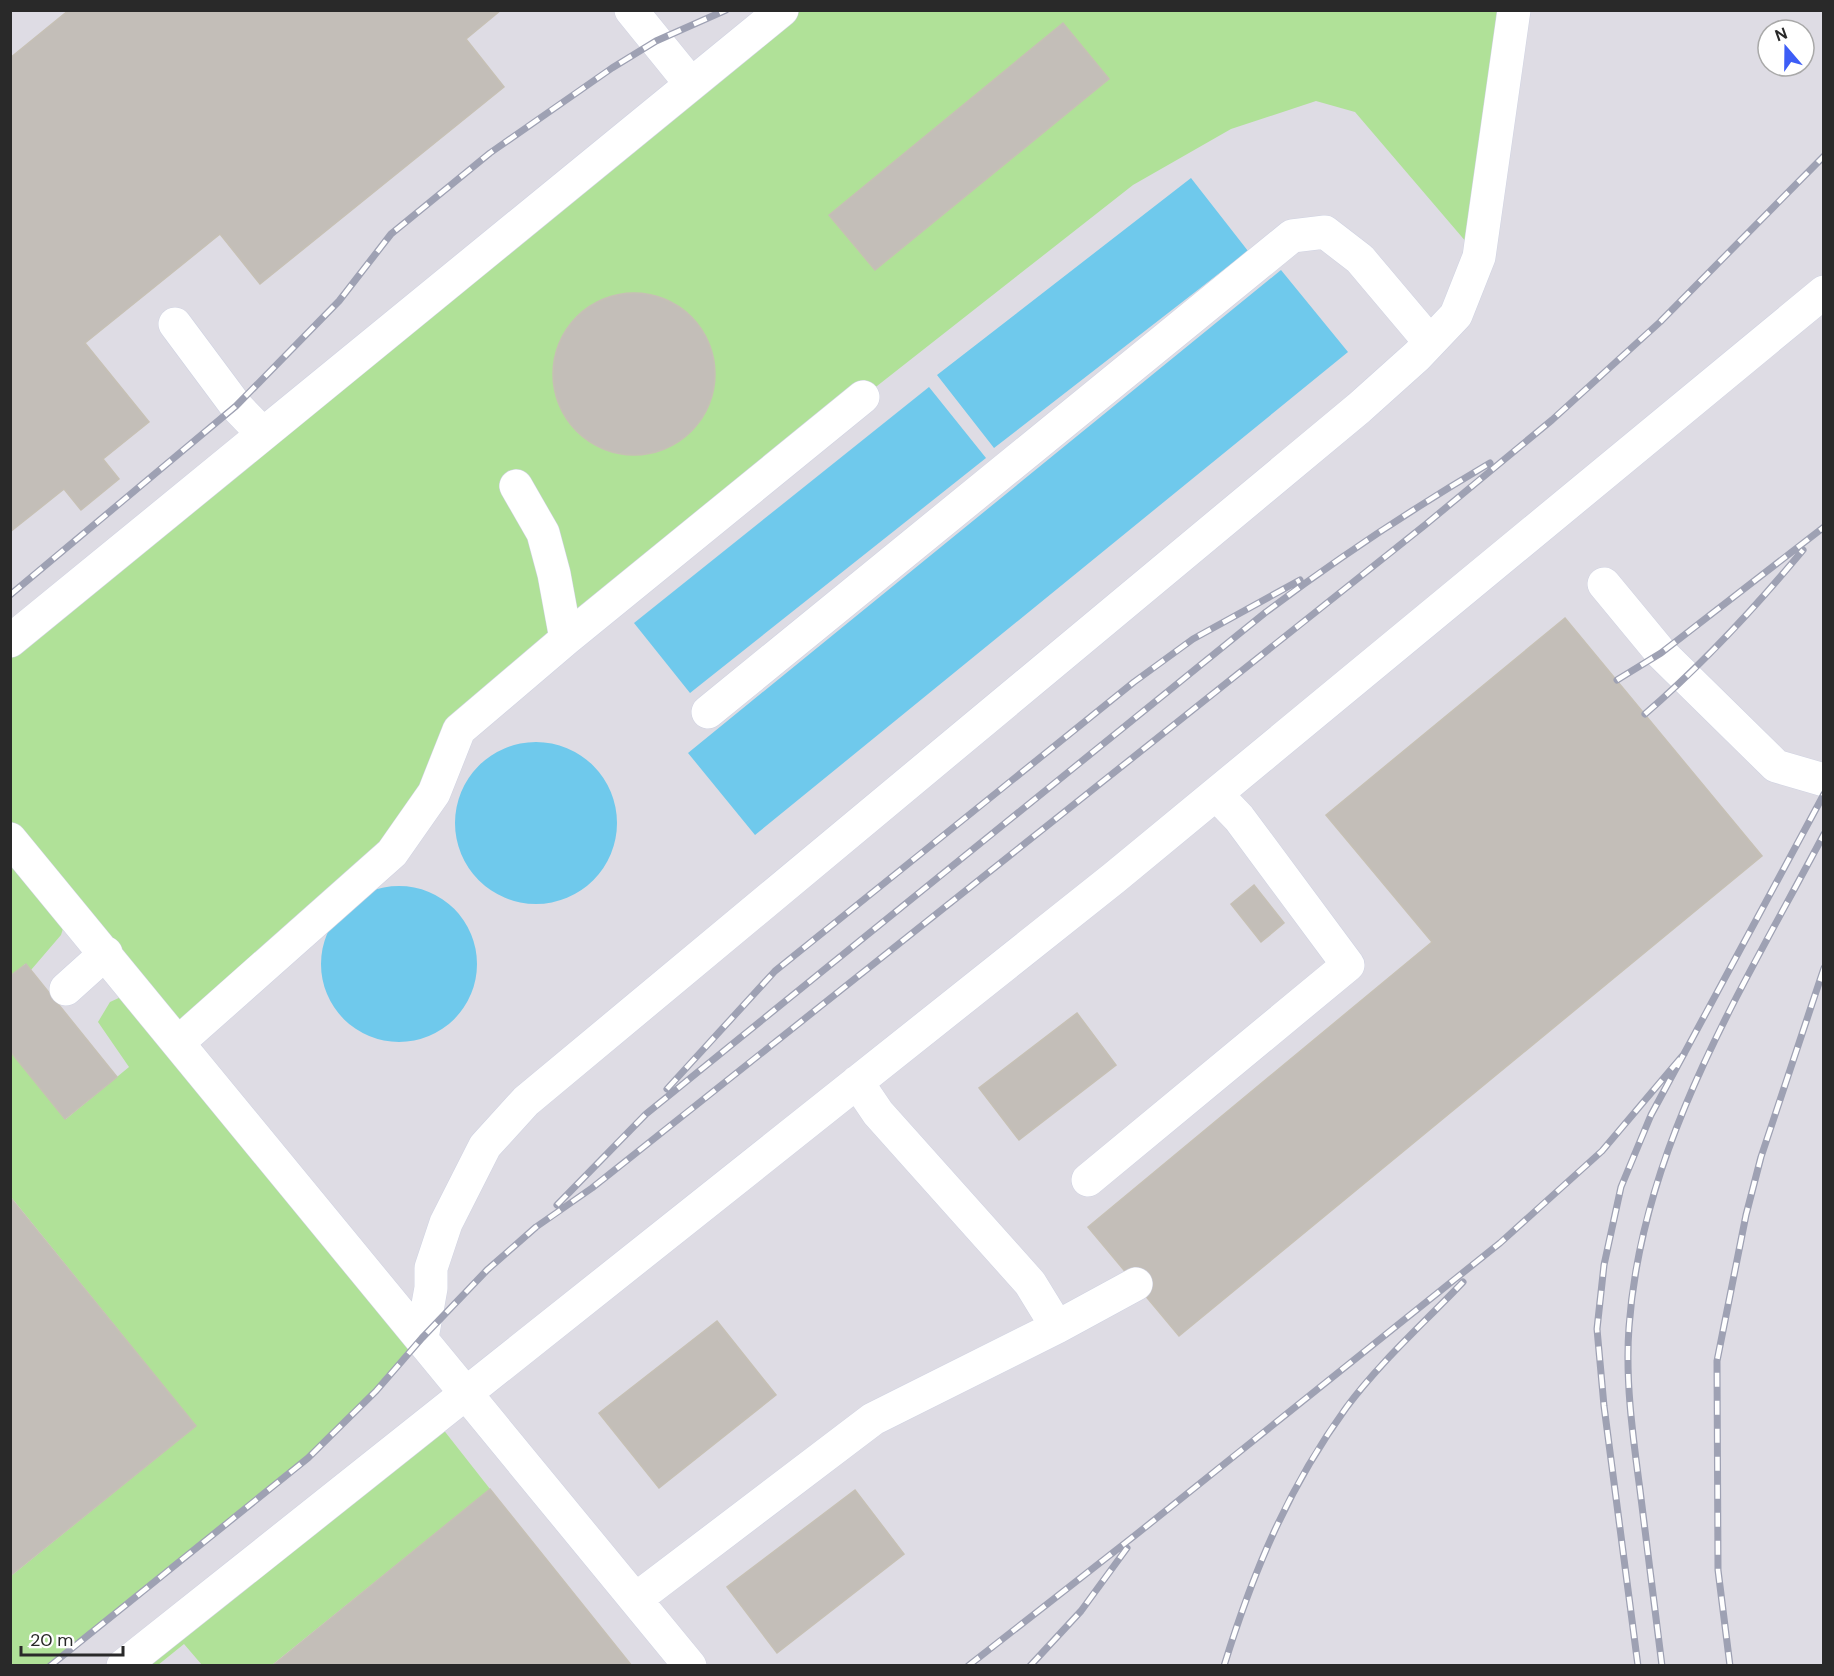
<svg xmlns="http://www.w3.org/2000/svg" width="1834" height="1676" viewBox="0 0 1834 1676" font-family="'DM Sans',sans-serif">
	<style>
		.industrial { fill: #dedce4; fill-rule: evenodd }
		.green { fill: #b0e198 }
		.water { fill: #6fc9ec }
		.building { fill: #c3beb8; stroke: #c6c0b5; stroke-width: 1.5 }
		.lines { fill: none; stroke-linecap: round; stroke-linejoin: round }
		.minor-casing { stroke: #d0d3e2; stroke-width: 34 }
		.minor { stroke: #fff; stroke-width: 33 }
		.rail-casing { stroke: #9ea1b3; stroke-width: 7 }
		.rail { stroke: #fff; stroke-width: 4.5; stroke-dasharray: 14; stroke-linecap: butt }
	</style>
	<rect width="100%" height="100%" fill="#ebe4db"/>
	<!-- industrial -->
	<path class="industrial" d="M11,11h1812v1654h-1812zM1768,30h36v36h-36z"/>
	<!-- green -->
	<path class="green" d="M782,11h732l-35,246 -124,-145 -39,-11 -85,28 -98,56 -270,212 -403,333 -26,63 -255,249 243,296 -46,53 -68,67 -258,207h-39v-89l185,-150 -185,-229 -1,-146 56,68 63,-52 -31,-45 12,-20 24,-11 -67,-75 -6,19 -30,35 -6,-6 -14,12v-335z
		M435,1419l55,70 -218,176h-70l-18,-21 -26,21 -34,1z"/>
	<!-- water -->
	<path class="water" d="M1191,178l57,73 -254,197 -57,-73z
		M1281,270l67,82 -593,483 -67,-82z
		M929,387l57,71 -296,235 -56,-70z
		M455 823a81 81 0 1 1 162 0a81 81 0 1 1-162 0Z
		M321 964a78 78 0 1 1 156 0a78 78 0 1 1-156 0Z"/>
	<!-- building -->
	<path class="building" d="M69,10h432l-35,29 38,48 -244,197 -40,-50 -135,109 64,79 -46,37 16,20 -38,31 -17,-21 -54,43v-474z
		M1063,23l46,56 -234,191 -46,-55z
		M553 374a81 81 0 1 1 162 0a81 81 0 1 1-162 0Z
		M1565,618l197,238 -583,480 -91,-109 344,-285 -106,-127z
		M1254,885l30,38 -23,19 -30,-38z
		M26,964l91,113 -52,42 -55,-68v-75z
		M1077,1013l39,52 -97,75 -40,-52z
		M10,1197l186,229 -186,150z
		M717,1321l59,74 -117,93 -60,-75z
		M490,1489l142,177h-360z
		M855,1490l49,64 -127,99 -50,-66z"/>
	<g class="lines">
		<defs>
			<path id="minor" d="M631,10l60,74
				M175,324l61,82 27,28
				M516,486l27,47 11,41 12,65
				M1604,584l57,69 115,113 48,14
				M10,641l772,-631
				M708,712l584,-476 33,-4 35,27 70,83
				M10,839l680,827
				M66,989l40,-36
				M179,1042l213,-189 42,-60 25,-63 107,-91 297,-242
				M857,1082l21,31 152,170 27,44
				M1088,1180l260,-215 -109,-147 -23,-24
				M422,1338l9,-50v-20l15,-45 39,-77 41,-45 833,-693 58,-52 39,-41 23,-58 35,-247
				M636,1599l237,-180 184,-92 79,-43
				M123,1666l991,-788 710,-586"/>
		</defs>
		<!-- minor casing -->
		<use href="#minor" class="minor-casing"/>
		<!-- minor -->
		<use href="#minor" class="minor"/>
		<defs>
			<path id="rail" d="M10,595l226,-189 103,-105 52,-67 99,-81 122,-85 44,-27 70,-31
				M1617,680l44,-27 163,-126
				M1645,714c58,-50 109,-105 158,-164
				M667,1089l108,-118 359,-289 59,-43 107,-59
				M557,1205l89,-91 620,-502c72,-54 146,-103 224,-149
				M50,1666l258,-208 68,-67 46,-53 65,-68 49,-43 56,-39 833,-663 127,-105 108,-98 164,-166
				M968,1666l170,-133 362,-290 102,-92 82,-97
				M1030,1666l51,-55 46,-63
				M1224,1666c29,-94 64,-178 122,-258 33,-45 79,-86 117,-126
				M1638,1666l-34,-260 -7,-77 7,-64 17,-78 30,-72 173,-321
				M1662,1666c-7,-59 -15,-117 -22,-176 -7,-53 -15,-109 -11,-163 13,-181 112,-336 195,-493
				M1730,1666l-12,-96 -1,-209 29,-146 15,-58 63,-189"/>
		</defs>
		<!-- rail casing -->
		<use href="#rail" class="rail-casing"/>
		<!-- rail -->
		<use href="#rail" class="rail"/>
	</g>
	<!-- border -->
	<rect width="1834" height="1676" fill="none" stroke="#292929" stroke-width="24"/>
	<!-- north arrow -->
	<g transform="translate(1786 48) rotate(340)"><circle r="28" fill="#ffffff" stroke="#a9a9a9" stroke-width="1.5"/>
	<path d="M0-4.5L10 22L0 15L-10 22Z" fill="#3d5df6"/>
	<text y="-9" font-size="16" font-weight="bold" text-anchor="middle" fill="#292929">N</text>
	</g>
	<!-- scale -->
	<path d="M21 1646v9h102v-9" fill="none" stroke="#292929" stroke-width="3"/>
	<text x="30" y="1646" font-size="18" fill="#292929" stroke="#ffffff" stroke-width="4.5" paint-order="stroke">20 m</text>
</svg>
